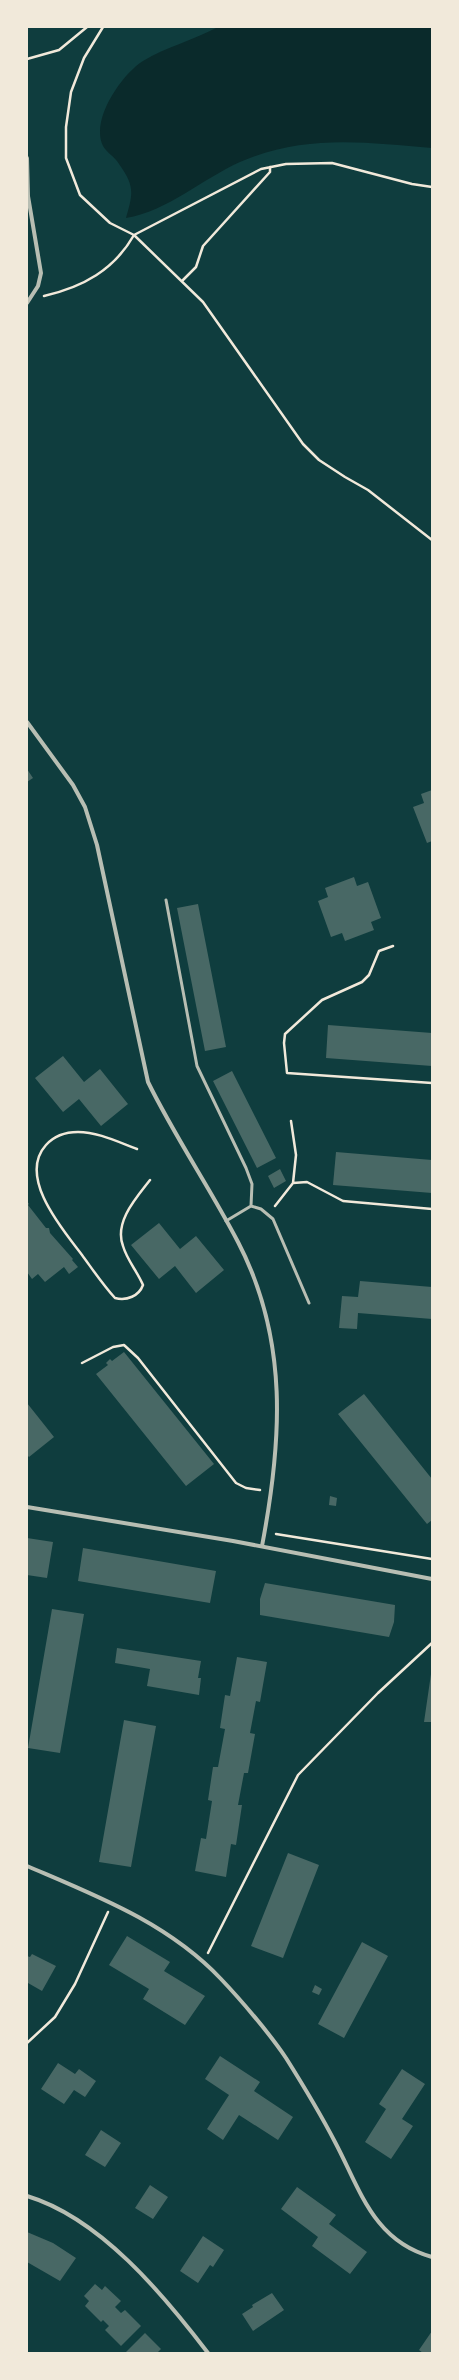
<svg xmlns="http://www.w3.org/2000/svg" width="459" height="2380" viewBox="0 0 459 2380" font-family="Cabin,sans-serif">
	<style>
		.water { fill: #0a2a2b }
		.building { fill: #486865 }
		.lines { fill: none; stroke-linecap: round; stroke-linejoin: round }
		.path { stroke: #f1e9da; stroke-width: 2.5 }
		.service { stroke: #b8beb3; stroke-width: 3 }
		.minor { stroke: #b8beb3; stroke-width: 4 }
	</style>
	<rect width="100%" height="100%" fill="#0f3d3e"/>
	<!-- water -->
	<path class="water" d="M218,27h214v121c-68,-6 -128,-14 -192,14 -38,17 -72,49 -114,56 7,-24 9,-32 -7,-54 -4,-7 -12,-11 -16,-18 -13,-26 19,-72 40,-85 23,-14 51,-21 75,-34z"/>
	<!-- building -->
	<path class="building" d="M27,769l6,9 -6,4z
		M432,790v51l-5,2 -14,-36 11,-4 -3,-9z
		M354,877l3,9 11,-4 13,36 -10,4 3,8 -29,11 -3,-8 -11,4 -13,-36 10,-4 -3,-9z
		M198,904l28,143 -21,4 -28,-143z
		M328,1025l104,8v33l-106,-8z
		M63,1056l21,26 16,-13 28,35 -27,22 -22,-27 -16,13 -28,-34z
		M232,1071l44,87 -19,10 -44,-87z
		M336,1152l96,8v33l-99,-8z
		M280,1169l6,12 -12,7 -6,-12z
		M27,1201l2,3 -1,1 18,23h3l1,5 23,26 -1,1 6,7 -9,7 -5,-7 -19,15 -7,-8 -6,5 -5,-7z
		M159,1223l21,26 16,-13 28,34 -28,23 -21,-27 -16,13 -28,-34z
		M360,1281l72,6v32l-74,-6 -1,16 -18,-1 3,-32 16,1z
		M124,1352l90,112 -28,22 -90,-112 12,-9 -2,-2 4,-4 2,2z
		M364,1394l68,85v41l-5,4 -89,-110z
		M27,1403l27,34 -25,20 -2,-2z
		M330,1496l7,2 -1,8 -7,-1z
		M27,1538l26,4 -6,36 -20,-3z
		M83,1548l133,23 -6,32 -132,-22z
		M265,1583l130,22 -1,17 -5,15 -129,-22v-16z
		M52,1609l32,5 -24,139 -32,-5z
		M117,1648l84,13 -3,17h3l-2,17 -52,-9 3,-17 -35,-6z
		M237,1657l30,5 -7,40 -4,-1 -6,32 5,1 -7,39h-4l-6,32h4l-6,40 -5,-1 -5,33 -31,-6 6,-33 5,1 6,-38 -4,-1 5,-33h5l7,-38 -5,-1 5,-33 5,1z
		M431,1674h1v48h-8z
		M124,1720l32,6 -25,141 -32,-5z
		M288,1853l31,12 -36,93 -32,-12z
		M127,1936l43,26 -6,9 41,25 -20,29 -42,-26 6,-10 -40,-24z
		M362,1942l26,14 -44,82 -26,-14z
		M32,1954l24,12 -14,25 -14,-8 -1,-27 3,1z
		M315,1985l7,4 -3,6 -7,-3z
		M220,2056l40,26 -6,9 39,26 -15,23 -39,-25 -16,25 -16,-11 22,-34 -24,-16z
		M58,2063l17,11 4,-5 17,12 -11,16 -11,-7 -10,14 -23,-15z
		M402,2069l23,15 -23,35 11,7 -22,33 -26,-17 21,-33 -7,-5z
		M101,2130l20,13 -16,24 -20,-12z
		M150,2185l18,12 -15,22 -18,-11z
		M297,2187l39,28 -7,9 38,28 -17,22 -38,-28 6,-9 -37,-28z
		M27,2232l26,11 23,15 -16,23 -33,-19z
		M203,2236l21,14 -11,17 -3,-2 -12,18 -18,-12z
		M95,2284l7,6 3,-4 16,15 -6,6 6,6 4,-3 16,16 -20,20 -16,-16 4,-4 -6,-6 -2,2 -16,-16 4,-5 -5,-5z
		M272,2293l12,17 -31,21 -11,-17 11,-7 -1,-2z
		M432,2331v22h-9l-4,-3z
		M145,2333l16,16 -4,4h-32z"/>
	<g class="lines">
		<!-- path -->
		<path class="path" d="M103,27l-19,31 -13,34 -5,35v31l14,37 30,28 24,12 127,-66 25,-5 46,-1 80,21 20,3
			M27,59l32,-9 28,-23
			M182,281l14,-14 7,-21 67,-74v-5
			M44,296c39,-9 70,-26 90,-61l69,67 100,142 16,16 26,17 23,13 64,50
			M393,946l-14,5 -10,24 -7,7 -40,18 -37,34 -1,9 3,30 145,10
			M137,1149c-19,-7 -39,-17 -59,-17 -12,0 -24,4 -32,13 -29,32 17,85 36,110 11,15 21,30 33,43 12,3 24,-2 28,-13 -6,-14 -16,-25 -20,-39 -9,-24 13,-48 27,-66
			M293,1183l14,-1 36,19 89,8
			M275,1206l18,-23 3,-28 -5,-34
			M82,1363l31,-16 11,-2 14,13 98,125 10,5 14,2
			M276,1534l156,25
			M208,1953l90,-178 80,-82 54,-50
			M27,2043l28,-26 20,-33 33,-72"/>
		<!-- service -->
		<path class="service" d="M166,900l31,166 49,102 6,16 -1,22 -25,15
			M251,1206l10,3 12,10 36,84"/>
		<!-- minor -->
		<path class="minor" d="M27,158l1,38 13,77 -3,13 -11,17
			M27,722l46,63 12,22 12,38 51,237c27,55 62,106 90,160 51,98 44,199 24,304
			M27,1507l206,34 199,38
			M27,1866c70,30 141,57 194,113 20,21 49,55 65,79 17,27 34,55 49,84 25,47 38,99 97,115
			M27,2196c73,22 136,98 181,157"/>
	</g>
	<!-- border -->
	<rect width="459" height="2380" fill="none" stroke="#f1e9da" stroke-width="56"/>
</svg>
